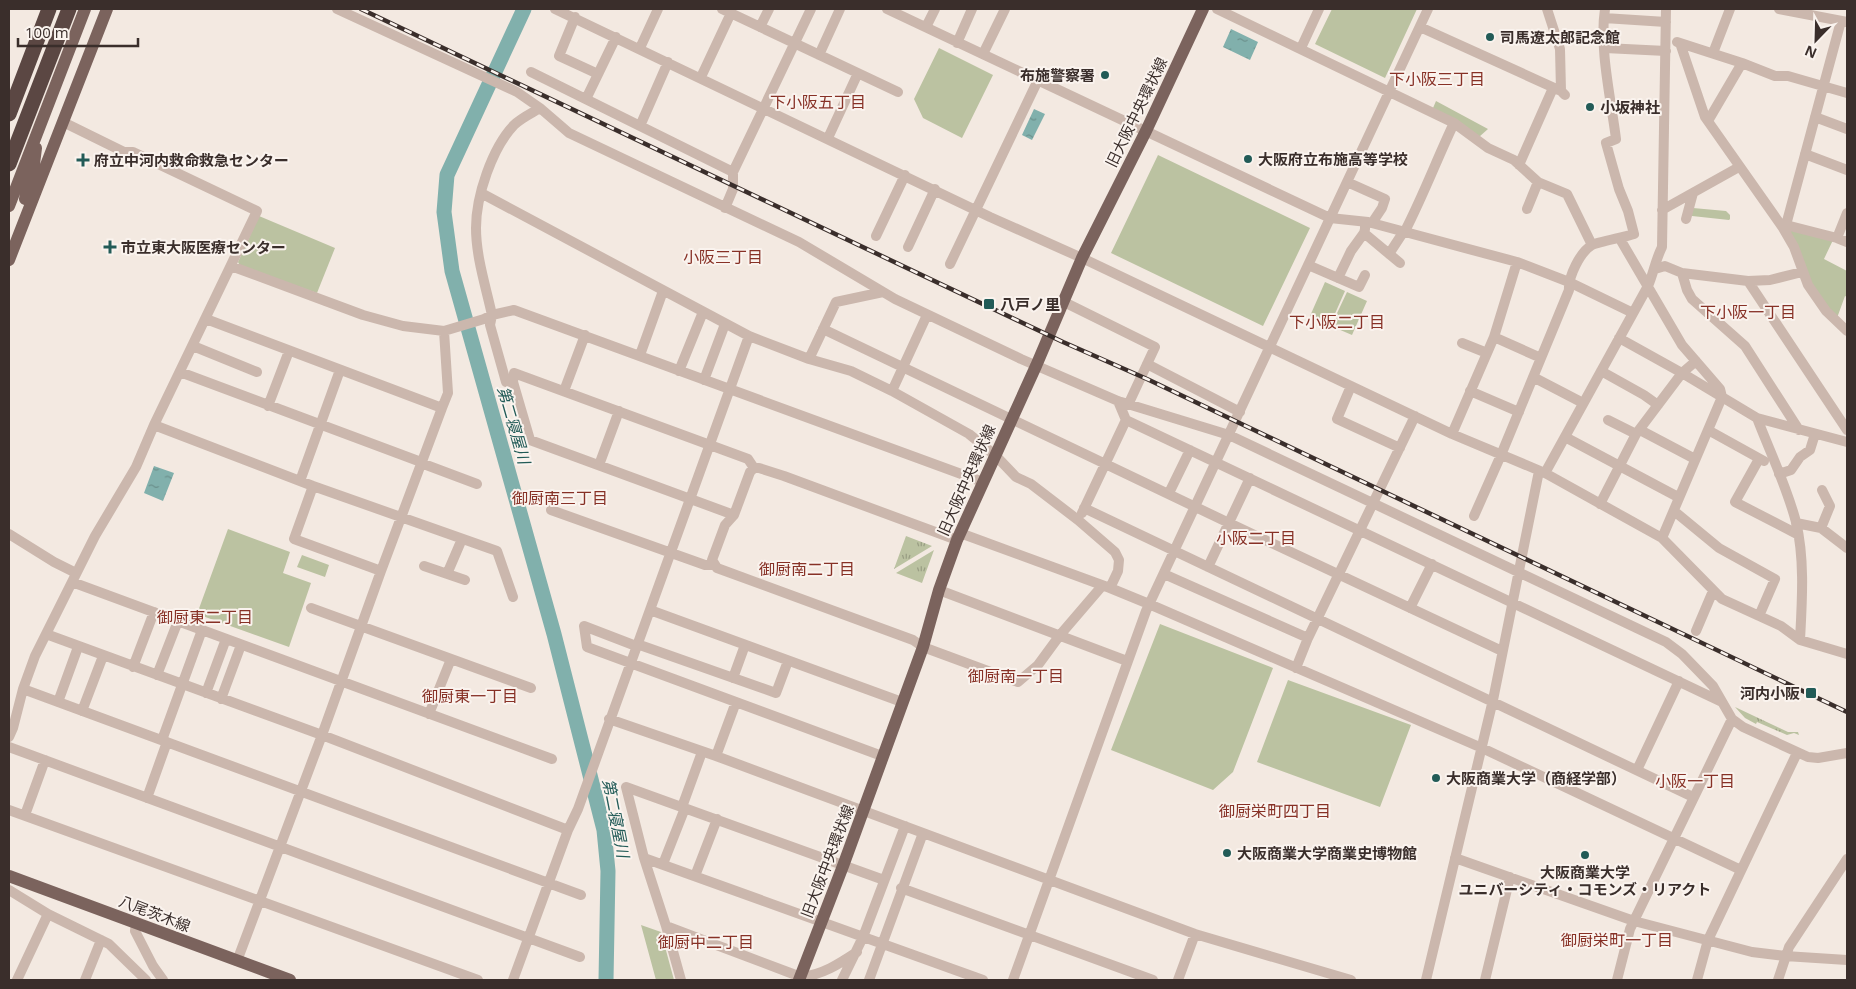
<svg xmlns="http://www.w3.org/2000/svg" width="1856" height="989" viewBox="0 0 1856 989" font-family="'Open Sans','Noto Sans JP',sans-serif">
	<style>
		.grass { fill: url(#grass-tufts) }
		.park { fill: #bbc2a1 }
		.water { fill: url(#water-ripples) }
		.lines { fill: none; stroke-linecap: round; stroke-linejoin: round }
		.river { stroke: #81b0ac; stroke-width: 15 }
		.minor { stroke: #cbb7ad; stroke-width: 10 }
		.major { stroke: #7b635d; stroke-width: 12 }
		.highway { stroke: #5b4743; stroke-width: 15 }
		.rail-casing { stroke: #3a2e2b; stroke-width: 4.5 }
		.rail { stroke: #faf3ee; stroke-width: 2.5; stroke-dasharray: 8; stroke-linecap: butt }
		.poi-dot { fill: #225b57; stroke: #faf3ee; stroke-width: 2 }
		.labels { text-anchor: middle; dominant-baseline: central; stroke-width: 4; stroke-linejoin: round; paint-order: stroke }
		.poi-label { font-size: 15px; font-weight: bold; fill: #3a2e2b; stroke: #faf3ee; text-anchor: start }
		.street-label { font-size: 15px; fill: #3a2e2b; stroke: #faf3ee }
		.neighbourhood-label { font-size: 16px; fill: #873126; stroke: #faf3ee }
		.water-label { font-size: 16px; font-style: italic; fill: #225b57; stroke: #faf3ee }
	</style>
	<defs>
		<pattern id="grass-tufts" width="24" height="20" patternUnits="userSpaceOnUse" patternTransform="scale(1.25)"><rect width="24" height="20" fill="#bbc2a1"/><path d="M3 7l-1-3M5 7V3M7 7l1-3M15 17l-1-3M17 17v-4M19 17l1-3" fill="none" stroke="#999e83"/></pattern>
		<pattern id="water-ripples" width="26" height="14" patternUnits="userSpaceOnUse" patternTransform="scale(1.25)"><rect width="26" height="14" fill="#81b0ac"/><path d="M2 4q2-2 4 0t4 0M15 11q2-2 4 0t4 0" fill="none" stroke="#6b908c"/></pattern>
	</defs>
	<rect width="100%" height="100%" fill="#f3e9e1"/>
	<!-- grass -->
	<path class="grass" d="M906,536l26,10 -38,23z
		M934,550l-12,33 -26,-10z
		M1735,707l53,25h10l1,3 -5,-2 -7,2 -30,-13 -1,2 -11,-6z"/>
	<!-- park -->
	<path class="park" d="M1332,9h85l-32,69 -70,-34z
		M939,48l54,27 -31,63 -39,-20 -9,-19z
		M1436,101l52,28 -9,8 -46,-29z
		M1158,155l152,73 -47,98 -152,-73z
		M1693,208l33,3 4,4v4l-1,1 -37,-4 -1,-2z
		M259,216l76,32 -18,45 -77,-27 -2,-4z
		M1787,228l46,12 -9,19 23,12v26l-2,-1 -8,22 -28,-36z
		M1325,282l20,9 -15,34 -20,-9z
		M1347,292l20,9 -15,34 -21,-9z
		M228,529l62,23 -7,21 28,10 -22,64 -92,-33z
		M302,555l27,10 -4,12 -28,-10z
		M1160,624l113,44 -40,104 -20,18 -102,-40z
		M1288,680l123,45 -31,82 -123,-45z
		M641,925l20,7 13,48h-18z"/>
	<!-- water -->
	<path class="water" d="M1231,29l27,13 -8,18 -27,-13z
		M1034,109l11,5 -13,26 -10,-5z
		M154,466l20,7 -11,28 -19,-8z"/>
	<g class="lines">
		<!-- river -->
		<path class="river" d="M524,9l-77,166 -3,37 8,59 102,363 50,196 4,41 -2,109"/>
		<!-- minor -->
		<path class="minor" d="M337,9l180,83 23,16 29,25 230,109 96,57 126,60 97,42 111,34 437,207 16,12 31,32 19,33 11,8 65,30 10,1 29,-5
			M555,9l435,208 92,41 370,176 93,39 117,65 60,61 59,27 19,14 47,14
			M722,9l176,83
			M887,9l443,209 38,4 149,40 52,20 64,31
			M1217,9l237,114 34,25 26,12 24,22 29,12 25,51
			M1547,9l13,40 1,42 4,4
			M1779,9l68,13
			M575,17l-16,39 39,18
			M1604,18l62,4
			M760,27l9,-18
			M926,27l9,-18
			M1420,27l141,64
			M1677,42l65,21 33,13h13l59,17
			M957,43l15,-34
			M1680,43l25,74 78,111 11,19 14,38 18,26 21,20
			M640,48l18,-39
			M1301,48l18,-39
			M1605,48l61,3
			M1713,53l17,-44
			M983,54l22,-45
			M819,55l21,-46
			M531,72l202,100
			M701,77l30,-64
			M586,99l30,-62
			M540,108c-8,5 -19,10 -26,17 -22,23 -38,71 -38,103 0,29 10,59 16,87l-2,10 16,57h7l17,58 204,75
			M1815,117l32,12
			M1708,121l34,-58
			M640,126l28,-64
			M828,138l30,-65
			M1805,154l42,16
			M1519,165l34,-77
			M1347,182l38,17 -3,9 -10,15
			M481,193l268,143 60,23 42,12 41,20 77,43 27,22 20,21 15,7 47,36 37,32 4,8 -1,11 -8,17
			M725,208l8,-19v-17l78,-163
			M1527,209l11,-27
			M1662,210l77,-43
			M1686,219l7,-26
			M1786,225l51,13 10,4
			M1783,228l3,-3 55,-204
			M1405,231c18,-35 32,-72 49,-108
			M1364,233l36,30
			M876,236l29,-61
			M1837,238l10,-25
			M1620,239l62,106 38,44 2,8 -60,141
			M908,247l27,-58
			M1389,254l15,-23
			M950,264l88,-184
			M1308,265l51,22 6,-12
			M231,266l132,49 40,11 41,5 40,-12 8,-4 22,-5 469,172
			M1655,269l10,-3 17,7 66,8 99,149
			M1682,273l5,17 5,9 53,47 54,84
			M1338,278l13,-27 13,-18 1,-4v-7
			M1748,281l22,-1 32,-8
			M1064,302l91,45 -27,58
			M206,319l236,89 -61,163 -59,164 -85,226
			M823,329l406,194 273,128
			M1494,337l47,21
			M1619,338l63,35 75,45 90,24
			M1462,343l25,10
			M193,346l64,26
			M640,355l23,-64
			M809,359l27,-57 47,-10
			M1147,364l93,48
			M679,371l24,-59
			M1601,371l43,24 14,10
			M180,372l241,90
			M1533,377l50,26
			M704,380l21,-56
			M513,382l1,-9 234,86 6,9
			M1351,386l-14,33 63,29
			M564,391l21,-56
			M892,391l35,-76
			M1470,391l49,21
			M1118,401l8,19 596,282
			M268,406l21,-55
			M442,408l6,-15 -4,-62
			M1757,418c13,34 30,69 39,104 9,37 6,80 4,118
			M1608,420l28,14
			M154,425l159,61 184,65 16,46
			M1640,430l55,29
			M1708,430l56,31
			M1452,434l42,-97 23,-75
			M1565,437l113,60
			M1759,459l-24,43 62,32
			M421,463l56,21
			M599,465l20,-54
			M754,468l-4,4 -16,43 -9,10 -13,35 5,8 196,72 10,7 95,35 20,-17 22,-30 42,-49
			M754,468h5l25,8 173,64
			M1545,473l103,-187c6,-14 7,-25 14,-39l4,-238
			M1779,474l12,-4 9,-13 10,-7 5,-16
			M300,481l40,-111
			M313,486l-19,53 87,32
			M1169,493l21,-43
			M1600,504l36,-70 46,-61 14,-12
			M1084,508l609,289
			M551,510l154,55h9
			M1674,511l45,37 56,31 -16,37
			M1082,513l44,-93
			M1474,516l27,-61 68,-165c-1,-13 11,-38 23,-45 6,-3 33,-8 42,-11l-6,-23 -9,-22 -13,-46 10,-4c-5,-40 -17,-91 -11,-130
			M1796,523l25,5 26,20
			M1821,528l9,-22 -8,-16
			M960,533l150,55 39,16 333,144 259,122
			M9,534l45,28 22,11
			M424,566l41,14
			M1208,567l42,-89
			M447,574l15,-35
			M1164,574l144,64
			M72,582l480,177
			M939,590l188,71
			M311,608l220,80
			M1410,608l22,-44
			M650,610l252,92
			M1696,631l17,-40
			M46,634l276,101 246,95
			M637,644l139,49 12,-32
			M636,646l-52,-20 3,21 295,109
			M133,667l21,-55
			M1296,668l12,-30 107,-222
			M157,675l21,-54
			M733,678l12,-33
			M23,689l558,206
			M206,693l20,-54
			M221,699l20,-54
			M58,702l20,-55
			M82,711l21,-55
			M429,714l22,-55
			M609,719l107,37 479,178 156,46
			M9,737l4,-9 10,-39 12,-33 60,-120 41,-69 18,-42 103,-214 -124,-59h-9l-61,-30
			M162,740l40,-110
			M9,747l571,210
			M716,756l20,-54
			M1637,770l42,-89
			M147,798l20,-56
			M682,807l20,-55
			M9,810l469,170
			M25,815l20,-55
			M644,858l339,122
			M1455,858l179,63 118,31 33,4 62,4
			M663,864l22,-56
			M695,876l22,-57
			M901,888l252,92
			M9,890l39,24 61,30 37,36
			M136,922l-1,9 18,35 10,14
			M666,926l135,51c21,-2 38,-13 56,-25
			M17,980l31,-66
			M85,980l16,-40
			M513,980l55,-150 10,-21 171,-473
			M681,980l-15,-54 -22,-68 -18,-71 258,93
			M842,980l21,-43 42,-111
			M869,980l54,-147
			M1013,980l133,-369 282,-602
			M1178,980l17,-46
			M1426,980l67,-280 46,-229
			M1485,980l25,-103
			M1617,980l13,-51 102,-210
			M1697,980l11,-40 89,-187
			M1778,980l11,-33 58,-88"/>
		<!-- major -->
		<path class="major" d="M25,199l9,-35 2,-16
			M9,206l76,-197
			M9,260l98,-251
			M9,876l281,104
			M799,980l44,-114 80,-219 16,-57 18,-50 79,-174 46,-108 64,-127 57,-122"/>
		<!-- highway -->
		<path class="highway" d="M9,114l40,-105
			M9,164l60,-155"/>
		<defs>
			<path id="rail" d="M361,9l702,333 84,37 700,333"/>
		</defs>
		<!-- rail casing -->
		<use href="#rail" class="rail-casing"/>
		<!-- rail -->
		<use href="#rail" class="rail"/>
	</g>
	<!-- markers -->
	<g class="poi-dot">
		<circle cx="1490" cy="37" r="5"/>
		<circle cx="1105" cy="75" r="5"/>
		<circle cx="1590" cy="107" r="5"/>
		<circle cx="1248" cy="159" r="5"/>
		<path d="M80.5 152.5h5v5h5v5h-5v5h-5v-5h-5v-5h5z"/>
		<path d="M107.5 239.5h5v5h5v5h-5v5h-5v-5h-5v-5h5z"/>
		<rect x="983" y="298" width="12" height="12" rx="2.5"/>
		<rect x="1805" y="687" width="12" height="12" rx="2.5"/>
		<circle cx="1436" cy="778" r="5"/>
		<circle cx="1227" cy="853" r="5"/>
		<circle cx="1585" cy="855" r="5"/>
	</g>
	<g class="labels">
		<!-- poi labels -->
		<g class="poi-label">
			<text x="1500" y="37">司馬遼太郎記念館</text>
			<text x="1095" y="75" text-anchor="end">布施警察署</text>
			<text x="1600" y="107">小坂神社</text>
			<text x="1258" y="159">大阪府立布施高等学校</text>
			<text x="94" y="160">府立中河内救命救急センター</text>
			<text x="121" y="247">市立東大阪医療センター</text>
			<text x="1000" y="304">八戸ノ里</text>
			<text x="1800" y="693" text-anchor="end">河内小阪</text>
			<text x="1446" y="778">大阪商業大学（商経学部）</text>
			<text x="1237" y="853">大阪商業大学商業史博物館</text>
			<text x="1585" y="872" text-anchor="middle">大阪商業大学<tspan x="1585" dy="17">ユニバーシティ・コモンズ・リアクト</tspan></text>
		</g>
		<!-- street labels -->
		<g class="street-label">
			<text transform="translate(1136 112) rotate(-64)">旧大阪中央環状線</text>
			<text transform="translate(966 480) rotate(-66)">旧大阪中央環状線</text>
			<text transform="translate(827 861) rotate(-69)">旧大阪中央環状線</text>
			<text transform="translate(155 913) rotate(21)">八尾茨木線</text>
		</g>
		<!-- neighbourhood labels -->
		<g class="neighbourhood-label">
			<text x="1437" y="79">下小阪三丁目</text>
			<text x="818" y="102">下小阪五丁目</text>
			<text x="723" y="257">小阪三丁目</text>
			<text x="1748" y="312">下小阪一丁目</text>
			<text x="1337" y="322">下小阪二丁目</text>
			<text x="560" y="498">御厨南三丁目</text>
			<text x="1256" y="538">小阪二丁目</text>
			<text x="807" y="569">御厨南二丁目</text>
			<text x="205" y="617">御厨東二丁目</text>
			<text x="1016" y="676">御厨南一丁目</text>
			<text x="470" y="696">御厨東一丁目</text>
			<text x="1695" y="781">小阪一丁目</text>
			<text x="1275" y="811">御厨栄町四丁目</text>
			<text x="1617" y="940">御厨栄町一丁目</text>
			<text x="706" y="942">御厨中二丁目</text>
		</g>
		<!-- water labels -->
		<g class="water-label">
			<text transform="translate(514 425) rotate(74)">第二寝屋川</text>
			<text transform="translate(616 818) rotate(79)">第二寝屋川</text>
		</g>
	</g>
	<!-- border -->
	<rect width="1856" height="989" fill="none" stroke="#3a2e2b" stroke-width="20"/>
	<!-- north arrow -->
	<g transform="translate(1816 40) rotate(203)" stroke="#faf3ee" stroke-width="4" paint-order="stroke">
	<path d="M0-4L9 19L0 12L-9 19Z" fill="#3a2e2b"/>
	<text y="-8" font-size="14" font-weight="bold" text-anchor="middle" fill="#3a2e2b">N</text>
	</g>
	<!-- scale -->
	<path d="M18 38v8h120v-8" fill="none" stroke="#3a2e2b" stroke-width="2.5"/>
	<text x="25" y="38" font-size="15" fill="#3a2e2b" stroke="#faf3ee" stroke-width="4" paint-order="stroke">100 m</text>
</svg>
